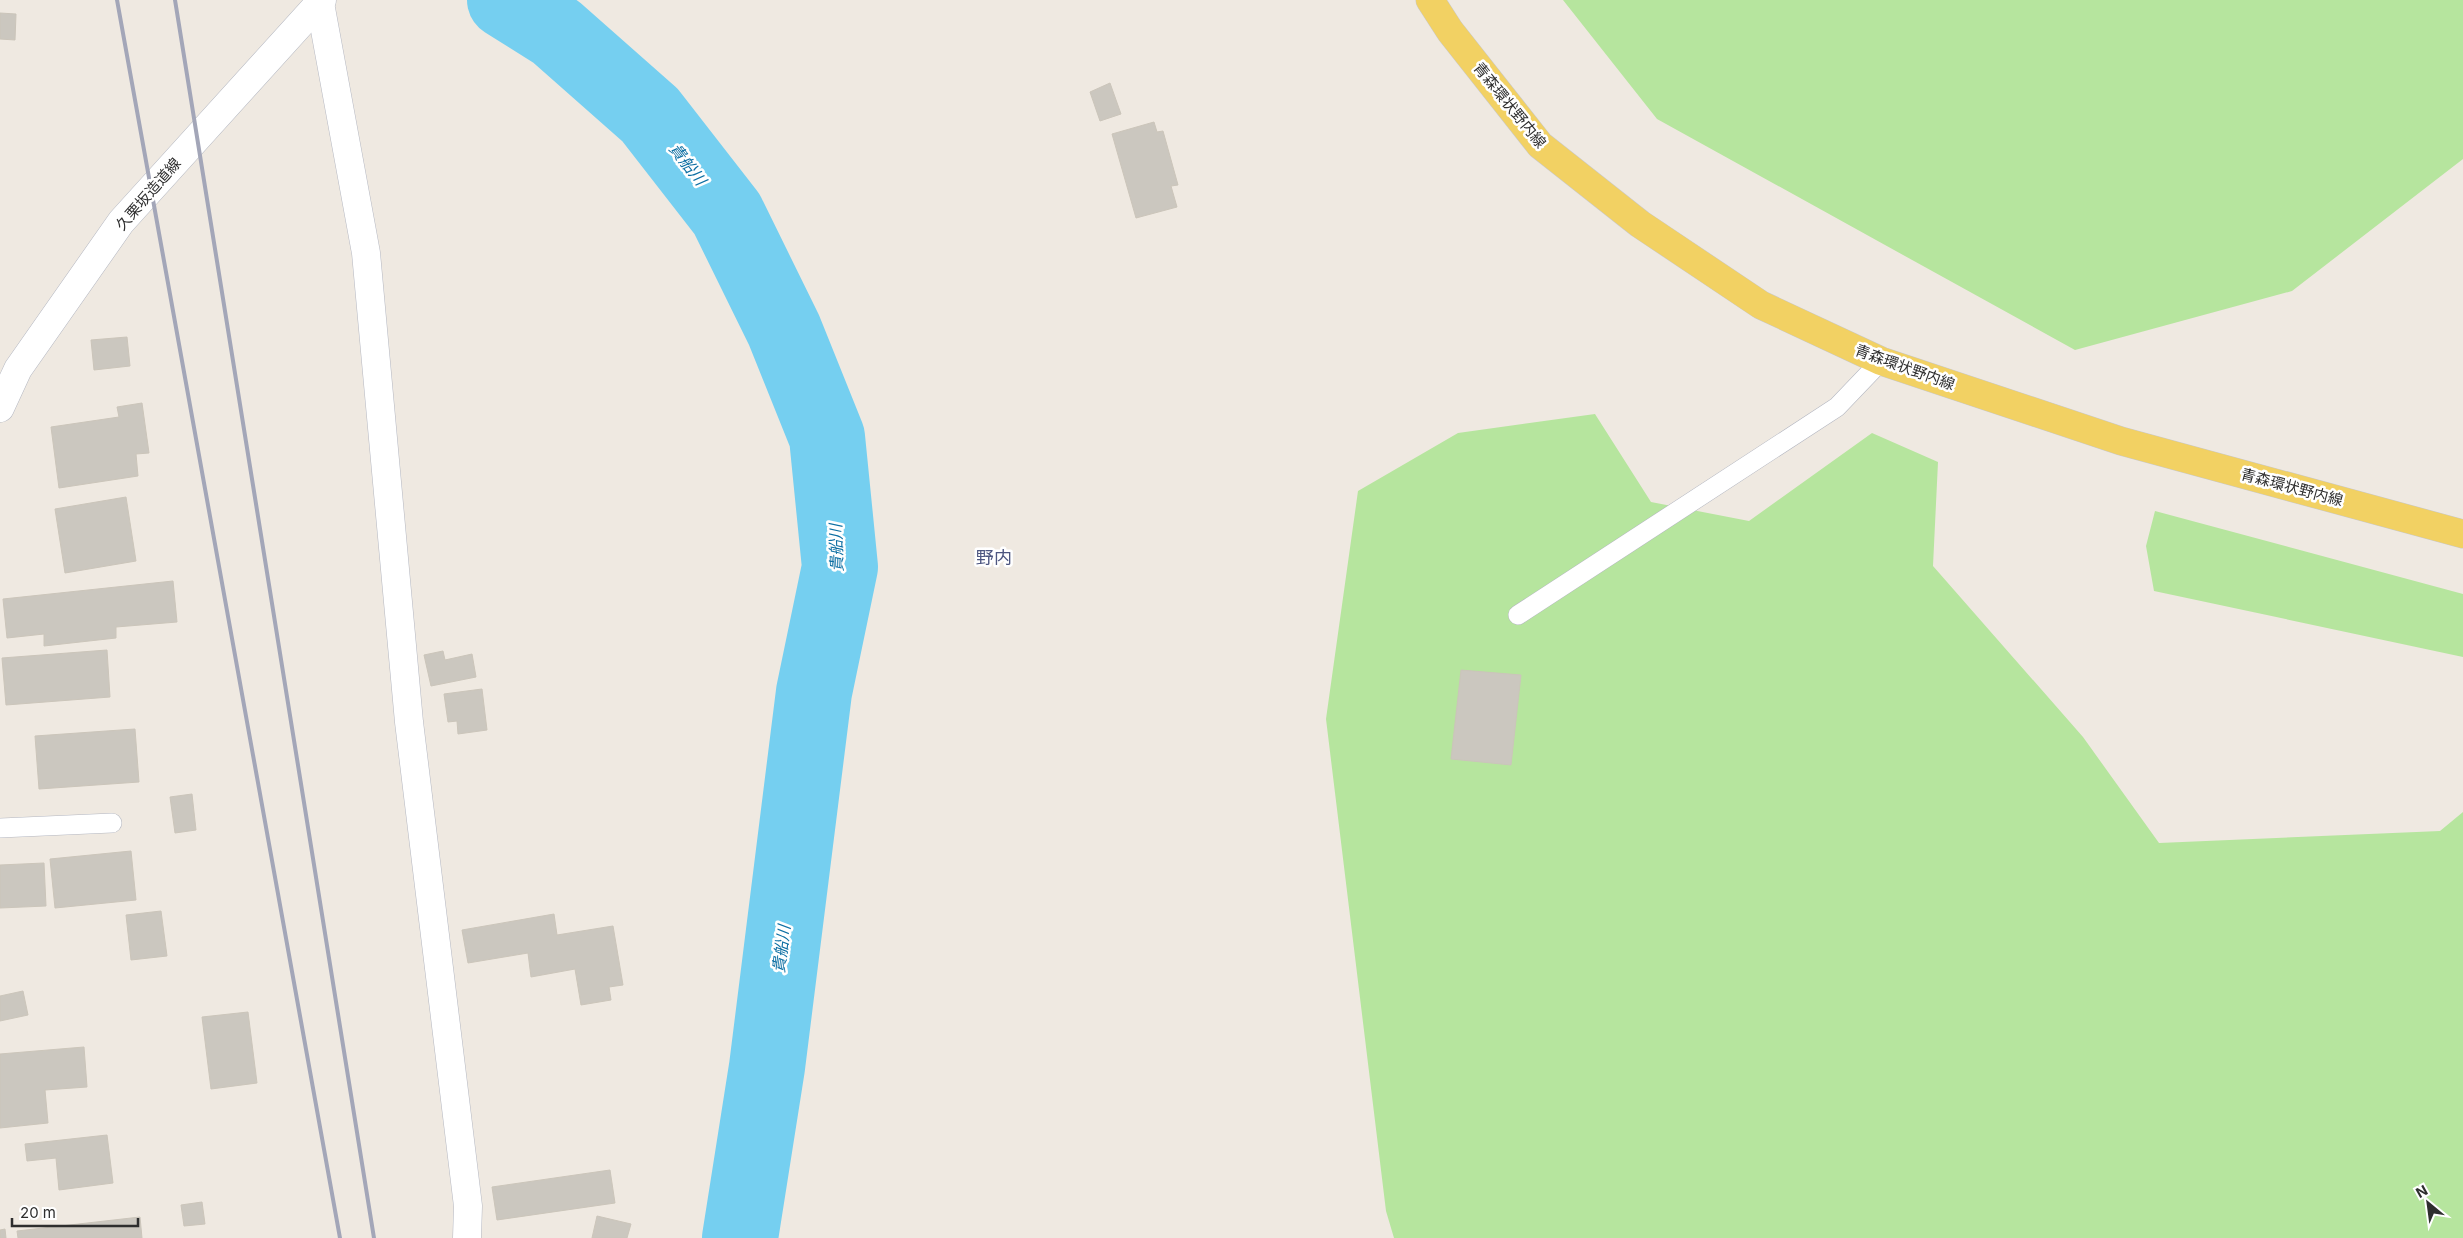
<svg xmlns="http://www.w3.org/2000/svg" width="2463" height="1238" viewBox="0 0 2463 1238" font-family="Inter,'Noto Sans JP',sans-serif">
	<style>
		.green { fill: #b6e59e }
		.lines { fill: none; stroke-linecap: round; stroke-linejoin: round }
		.river { stroke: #75cff0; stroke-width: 76 }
		.building { fill: #cbc7bf; stroke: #cbc5ba }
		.service-casing { stroke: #b4b7c1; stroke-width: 20 }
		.minor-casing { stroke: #b4b7c1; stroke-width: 29 }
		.secondary-casing { stroke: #b4b7c1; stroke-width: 29 }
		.primary-casing { stroke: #c9c9c9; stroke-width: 29 }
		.service { stroke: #fff; stroke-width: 19 }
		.minor { stroke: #fff; stroke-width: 28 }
		.secondary { stroke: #fff; stroke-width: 28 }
		.primary { stroke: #f2d163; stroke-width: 28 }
		.rail { stroke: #a3a6b8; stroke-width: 4 }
		.labels { text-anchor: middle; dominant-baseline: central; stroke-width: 5; stroke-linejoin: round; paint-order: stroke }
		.street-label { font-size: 15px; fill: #2e2e2e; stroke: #fff }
		.water-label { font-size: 16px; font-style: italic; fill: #0d6fa3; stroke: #fff }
		.quarter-label { font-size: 18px; fill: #4d5680; stroke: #fff }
	</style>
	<rect width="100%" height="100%" fill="#efe9e1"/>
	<!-- green -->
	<path class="green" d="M1563,0h900v159l-171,132 -217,59 -418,-231z
		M1595,414l56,88 98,19 123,-88 66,29 -5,104 150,171 76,106 281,-12 23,-19v426h-1069l-8,-27 -60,-492 32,-228 100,-58z
		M2155,511l308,83v63l-309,-66 -8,-45z"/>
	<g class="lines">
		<!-- river -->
		<path class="river" d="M505,0l51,32 94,83 77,99 57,116 43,107 13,130 -26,125 -47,375 -27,171"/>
	</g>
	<!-- building -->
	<path class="building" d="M0,13l16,1 -1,26 -15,-1z
		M1110,83l11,31 -21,7 -10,-29z
		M1154,122l3,10 6,-1 15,54 -7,1 6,21 -41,11 -24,-84z
		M127,337l3,29 -36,4 -3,-30z
		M142,403l7,50 -13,1 2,22 -79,12 -8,-61 68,-10 -2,-10z
		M126,497l10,64 -71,12 -10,-64z
		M173,581l4,41 -61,5v11l-72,8v-12l-37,4 -4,-39z
		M107,650l3,47 -104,8 -4,-47z
		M443,651l2,9 27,-6 4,23 -45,9 -7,-31z
		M1461,670l60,5 -10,90 -60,-6z
		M482,689l5,41 -29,4 -1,-13 -9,1 -4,-28z
		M135,729l4,53 -100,7 -4,-53z
		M192,794l4,36 -21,3 -5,-36z
		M131,851l5,49 -81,8 -5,-49z
		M44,863l2,43 -46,2v-43z
		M161,911l6,45 -36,4 -5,-45z
		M554,914l3,21 56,-9 10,59 -14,2 2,13 -30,5 -6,-36 -44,8 -3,-24 -60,10 -6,-33z
		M23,991l5,24 -28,6v-25z
		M248,1012l9,71 -46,6 -9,-72z
		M84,1047l3,40 -42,3 3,33 -48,5v-74z
		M107,1135l6,48 -54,7 -3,-32 -29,3 -2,-17z
		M610,1170l5,33 -118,17 -5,-33z
		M202,1202l3,22 -21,2 -3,-21z
		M597,1216l34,8 -4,14h-35z
		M140,1217l2,21h-124l-1,-7z
		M5,1229l1,9h-6v-8z"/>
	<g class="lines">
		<defs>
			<path id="service" d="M1518,615l319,-208 44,-46
				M0,828l112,-5"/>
			<path id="minor" d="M320,3l46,250 43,469 59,484 -1,32"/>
			<path id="secondary" d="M0,408l18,-39 103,-147 201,-222"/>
			<path id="primary" d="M1430,0l20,31 90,114 100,79 121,81 120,56 240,80 342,93"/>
		</defs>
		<!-- service casing -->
		<use href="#service" class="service-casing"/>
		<!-- minor casing -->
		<use href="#minor" class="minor-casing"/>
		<!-- secondary casing -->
		<use href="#secondary" class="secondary-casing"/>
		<!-- primary casing -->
		<use href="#primary" class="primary-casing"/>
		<!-- service -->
		<use href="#service" class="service"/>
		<!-- minor -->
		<use href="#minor" class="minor"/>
		<!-- secondary -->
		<use href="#secondary" class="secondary"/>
		<!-- primary -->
		<use href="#primary" class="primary"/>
		<!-- rail -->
		<path class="rail" d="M117,0l223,1238
			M175,0l199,1238"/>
	</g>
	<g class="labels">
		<!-- street labels -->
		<g class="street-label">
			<text transform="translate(1510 105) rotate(51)">青森環状野内線</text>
			<text transform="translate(148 194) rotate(-49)">久栗坂造道線</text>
			<text transform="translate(1905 367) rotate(20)">青森環状野内線</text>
			<text transform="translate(2292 487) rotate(15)">青森環状野内線</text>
		</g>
		<!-- water labels -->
		<g class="water-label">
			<text transform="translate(688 164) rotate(52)">貴船川</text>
			<text transform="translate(836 548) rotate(-92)">貴船川</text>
			<text transform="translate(781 949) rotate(-83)">貴船川</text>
		</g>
		<!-- quarter labels -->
		<g class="quarter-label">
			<text x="994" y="557">野内</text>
		</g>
	</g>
	<!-- north arrow -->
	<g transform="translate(2428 1203) rotate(331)" stroke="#ffffff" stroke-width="4" paint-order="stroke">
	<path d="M0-4L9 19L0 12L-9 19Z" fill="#2e2e2e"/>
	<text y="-8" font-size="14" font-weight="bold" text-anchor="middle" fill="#2e2e2e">N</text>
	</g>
	<!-- scale -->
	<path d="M12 1218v8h126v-8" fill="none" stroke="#2e2e2e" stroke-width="2.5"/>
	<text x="20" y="1218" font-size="15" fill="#2e2e2e" stroke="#ffffff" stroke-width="4" paint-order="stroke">20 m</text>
</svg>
